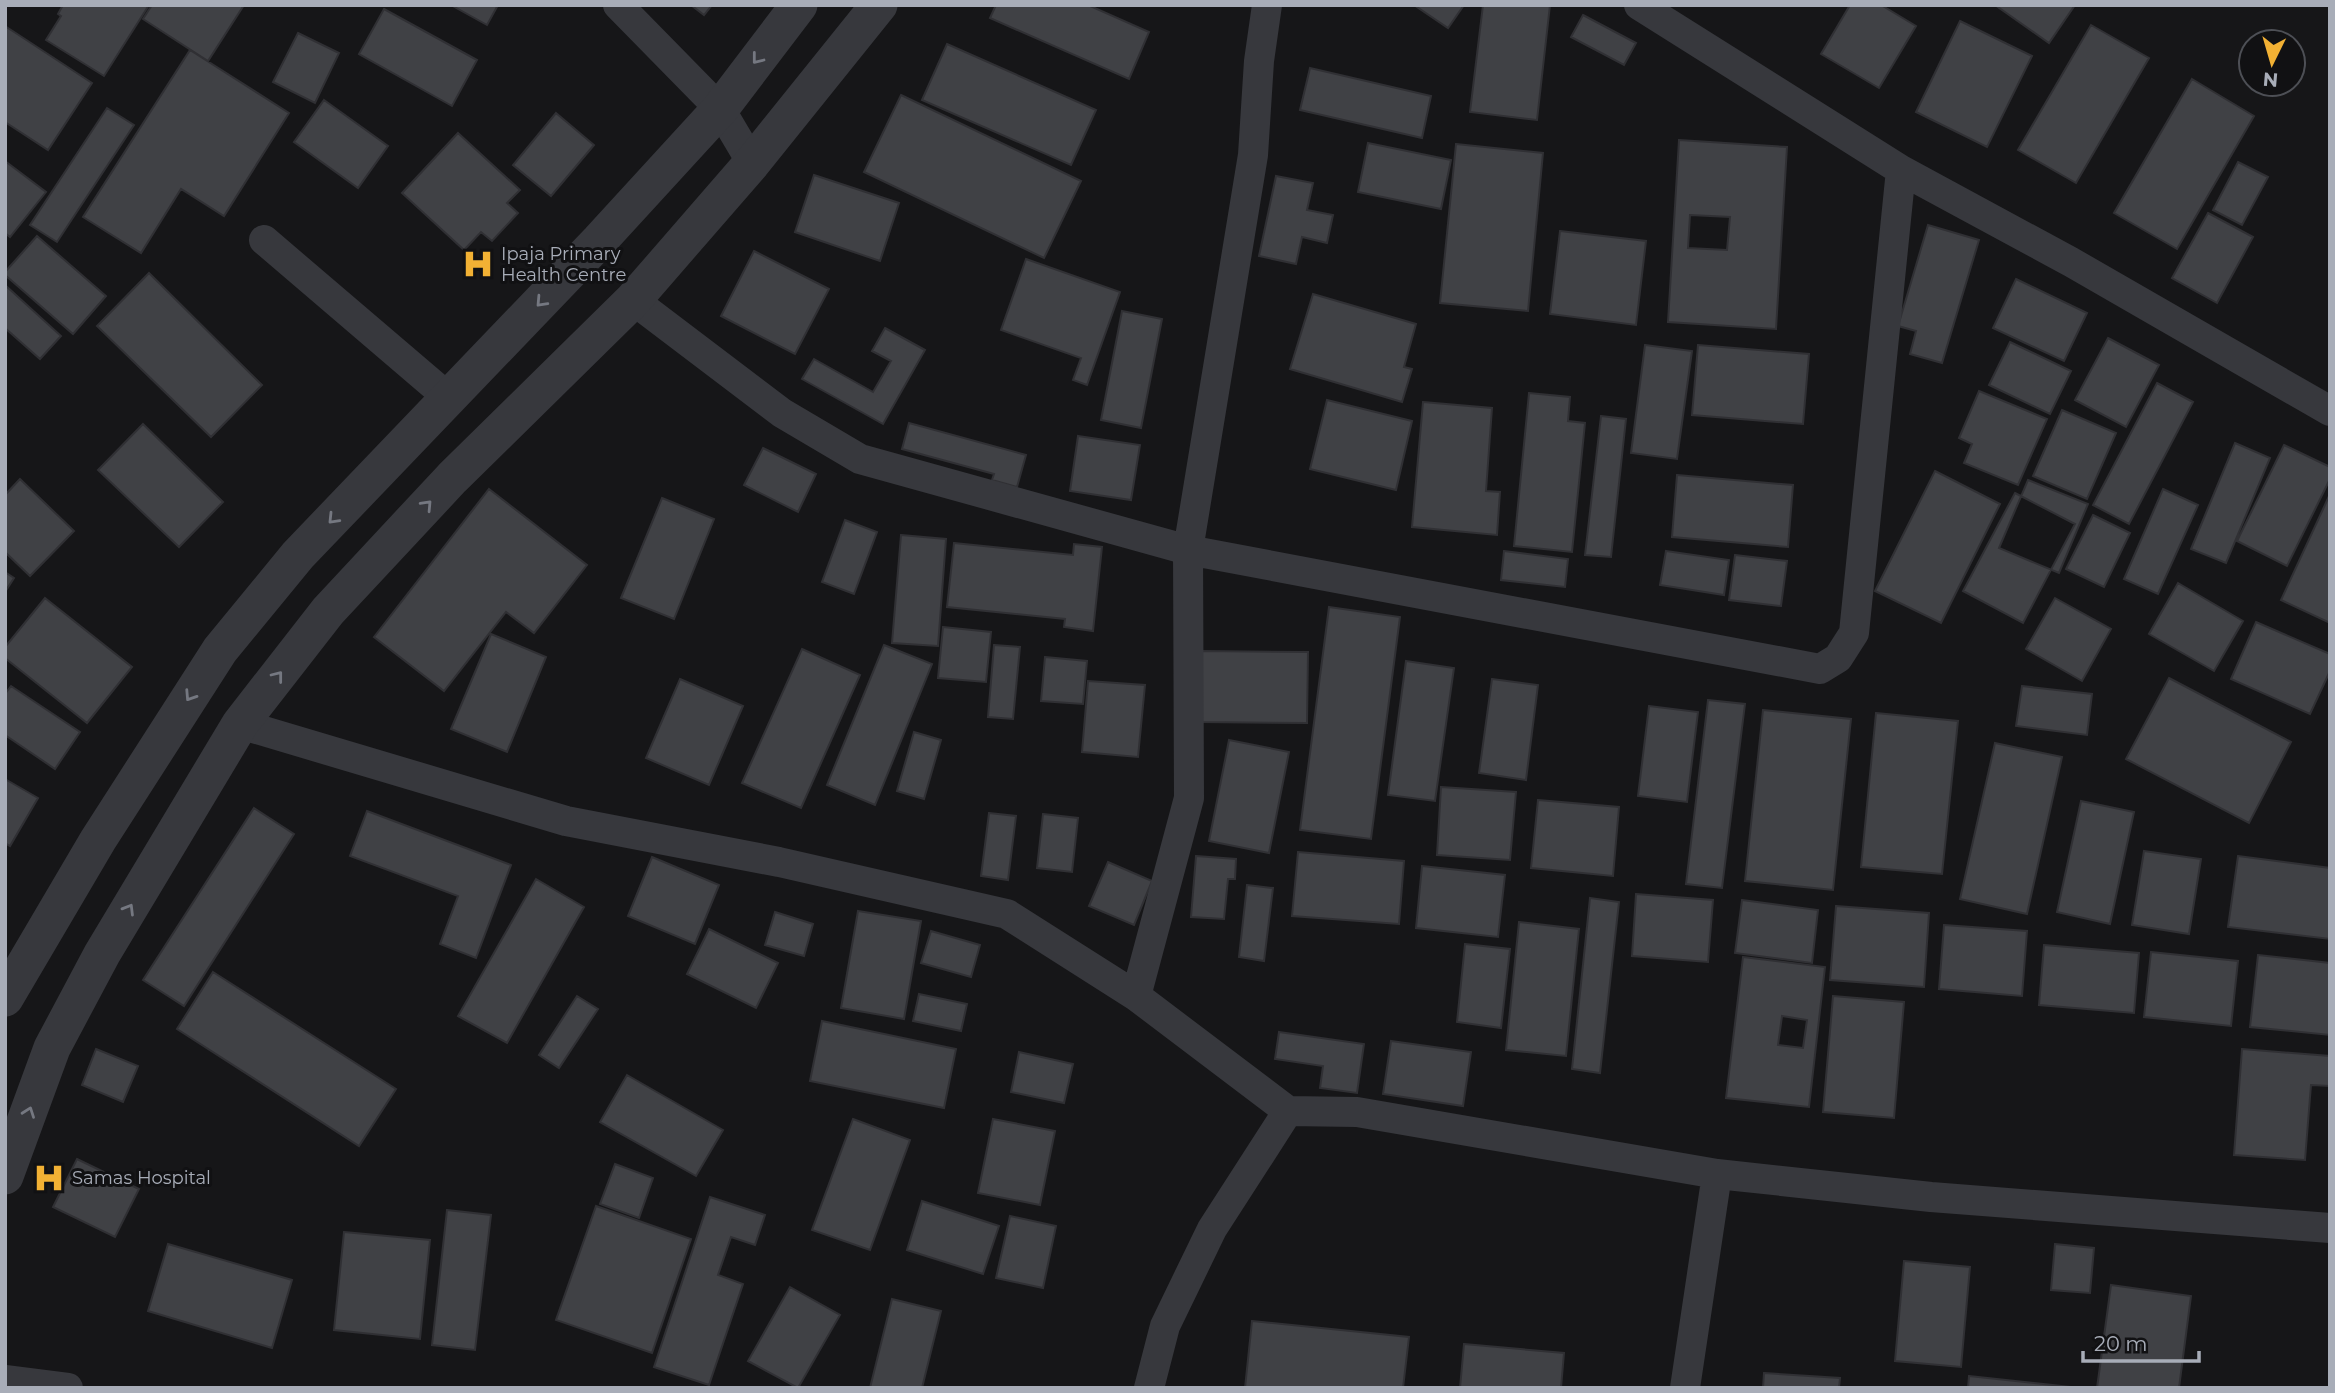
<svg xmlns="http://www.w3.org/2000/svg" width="2335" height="1393" viewBox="0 0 2335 1393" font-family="Montserrat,sans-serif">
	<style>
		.building { fill: #404145; stroke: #303034; stroke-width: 2; fill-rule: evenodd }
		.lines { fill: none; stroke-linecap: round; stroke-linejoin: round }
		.minor { stroke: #37383d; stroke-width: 30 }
		.tertiary { stroke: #37383d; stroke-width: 37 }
		.oneway { stroke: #757881 }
		.labels { text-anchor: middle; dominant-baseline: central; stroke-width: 6; stroke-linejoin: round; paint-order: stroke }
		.poi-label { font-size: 18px; fill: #a8adb8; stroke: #111113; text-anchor: start }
	</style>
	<rect width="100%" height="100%" fill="#161618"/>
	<!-- building -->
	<path class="building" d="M63,5h86l-45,71 -58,-36 15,-24 -3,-2z
		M152,5h92l-36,56 -65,-42z
		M451,5h47l-11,20z
		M691,5h21l-8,10z
		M996,5h92l61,27 -20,47 -139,-61z
		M1414,5h50l-16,23z
		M1483,5h67l-13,115 -67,-8z
		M1850,5h31l35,21 -37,62 -58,-34z
		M1995,5h80l-26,38z
		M384,9l93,51 -25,46 -93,-52z
		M1583,15l53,28 -12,22 -53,-28z
		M1960,21l72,35 -45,91 -71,-35z
		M2091,25l58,33 -73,125 -58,-33z
		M5,26l87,57 -44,67 -43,-28z
		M298,33l41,20 -24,50 -42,-21z
		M947,44l149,66 -25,55 -149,-65z
		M190,50l99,63 -65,103 -43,-27 -40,64 -58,-36z
		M1310,68l121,28 -9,42 -122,-28z
		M2192,79l62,37 -77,133 -63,-36z
		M901,95l180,86 -37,77 -180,-86z
		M324,100l64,46 -30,42 -64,-46z
		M107,108l27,17 -77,117 -27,-17z
		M556,113l38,32 -43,51 -38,-31z
		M458,133l62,57 -13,13 11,10 -26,28 -11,-9 -17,18 -62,-57z
		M1679,140l108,7 -11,182 -108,-7zM1690,215l40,2 -3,33 -39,-2z
		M1368,143l83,17 -10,49 -83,-17z
		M1456,144l87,9 -15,158 -88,-8z
		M5,161l41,31 -36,45 -5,-4z
		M2238,162l30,15 -26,48 -29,-15z
		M814,175l85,28 -19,58 -85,-29z
		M1276,176l37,7 -6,27 26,5 -6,28 -25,-6 -6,27 -37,-8z
		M2208,213l45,24 -36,66 -45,-25z
		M1928,225l51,15 -37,123 -32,-9 6,-23 -18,-5z
		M1560,231l86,10 -10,84 -86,-11z
		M37,236l69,60 -33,38 -68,-59v-3z
		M754,251l75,38 -34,65 -74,-38z
		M1026,259l94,33 -33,93 -14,-5 8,-22 -80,-28z
		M149,273l113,112 -51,52 -114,-111z
		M2016,279l71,34 -23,48 -71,-33z
		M5,285l56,51 -21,23 -35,-31z
		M1313,294l103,30 -12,43 8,2 -10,33 -112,-33z
		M1122,311l40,8 -21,109 -40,-8z
		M885,328l40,22 -42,74 -81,-45 12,-20 59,33 18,-31 -19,-10z
		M2108,338l51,27 -33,62 -51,-27z
		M2010,342l61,29 -21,43 -61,-29z
		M1645,345l47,6 -15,108 -46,-6z
		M1698,345l111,9 -6,70 -111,-9z
		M2157,383l36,19 -64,122 -36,-19z
		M1979,391l68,28 -29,66 -54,-22 8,-19 -13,-6z
		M1529,393l41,4 -2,24 17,2 -13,129 -58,-6z
		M1327,400l85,21 -16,69 -86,-21z
		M1423,402l69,6 -6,83 14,1 -3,43 -85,-8z
		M2062,410l54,23 -29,66 -54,-23z
		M1601,416l25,3 -15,138 -26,-2z
		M909,423l117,32 -9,32 -25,-7 2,-6 -92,-25z
		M143,424l80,78 -44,45 -81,-77z
		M1078,436l62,9 -9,55 -61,-9z
		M2235,443l35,15 -44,105 -35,-14z
		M2284,445l46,22v12l-43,87 -50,-25z
		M763,448l53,26 -18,38 -54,-27z
		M1935,471l65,33 -59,119 -66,-32z
		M1677,475l116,10 -5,62 -116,-10z
		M20,479l54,52 -44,45 -25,-24v-57z
		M2028,480l60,24 -29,69 -60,-25z
		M489,489l98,76 -53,68 -28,-21 -62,79 -70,-54z
		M2163,489l35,16 -40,89 -34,-15z
		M2015,493l60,31 -52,99 -60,-32z
		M2330,494v129l-49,-23z
		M662,498l52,21 -40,100 -53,-21z
		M2093,515l37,18 -26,54 -38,-18z
		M845,520l32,12 -23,62 -32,-12z
		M901,535l45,4 -8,107 -46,-3z
		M954,543l119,12 1,-11 28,3 -9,84 -29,-4 1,-8 -118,-12z
		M1504,551l64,8 -3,28 -64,-7z
		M1666,551l63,9 -5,35 -64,-10z
		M1735,555l52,6 -6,45 -52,-6z
		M5,572l9,6 -9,14z
		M2178,583l65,38 -29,50 -65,-37z
		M45,598l87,69 -45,56 -82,-65v-11z
		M2055,598l56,31 -29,52 -56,-32z
		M1329,607l71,10 -29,222 -71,-9z
		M2256,622l74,32v17l-20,43 -79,-35z
		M943,627l48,5 -5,50 -48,-4z
		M491,634l55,23 -39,95 -56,-23z
		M884,645l48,19 -57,141 -48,-20z
		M994,645l26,2 -7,72 -25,-2z
		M802,649l58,26 -59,133 -59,-25z
		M1201,651l107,1 -1,71 -106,-1z
		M1045,657l42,4 -4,43 -42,-3z
		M1406,661l48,7 -19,133 -47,-6z
		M2169,678l122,64 -42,81 -123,-64z
		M680,679l63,27 -34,79 -63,-27z
		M1492,679l46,6 -12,95 -47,-7z
		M1088,681l57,4 -7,72 -56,-5z
		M11,686l69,46 -25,37 -50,-34v-41z
		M2022,686l70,8 -5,41 -71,-9z
		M1708,700l37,4 -23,184 -36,-4z
		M1649,706l49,6 -11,90 -49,-6z
		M1763,710l88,9 -18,171 -88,-9z
		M1876,713l82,8 -16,153 -81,-7z
		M914,732l27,8 -17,59 -27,-8z
		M1229,740l60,12 -20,101 -60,-12z
		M1995,743l67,14 -35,157 -67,-15z
		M5,779l33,19 -28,48 -5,-3z
		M1441,787l75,5 -6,68 -73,-5z
		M1538,800l81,7 -6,69 -82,-8z
		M2081,801l53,11 -24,112 -53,-12z
		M254,808l40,26 -110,172 -41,-26z
		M367,811l144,54 -35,93 -36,-14 18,-48 -108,-40z
		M989,813l27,3 -8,64 -27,-4z
		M1043,814l35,4 -6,54 -35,-4z
		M2144,851l57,8 -12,75 -57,-9z
		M1298,852l106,9 -5,63 -107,-8z
		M1196,856l40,3 -1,20h-7l-4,40 -33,-2z
		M2238,856l92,12v71l-102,-12z
		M652,857l67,28 -24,59 -67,-28z
		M1108,862l44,19 -18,44 -45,-19z
		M1422,866l83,9 -7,62 -82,-9z
		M536,879l48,28 -77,136 -49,-27z
		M1247,885l26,3 -9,73 -25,-4z
		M1636,894l77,6 -5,62 -76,-6z
		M1590,898l29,4 -19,171 -28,-4z
		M1742,900l76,10 -6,53 -77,-10z
		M1836,906l93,7 -5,74 -94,-7z
		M858,911l63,10 -17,98 -63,-11z
		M775,912l38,12 -9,32 -39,-11z
		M1519,922l60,7 -13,127 -60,-6z
		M1944,925l83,6 -5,65 -83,-7z
		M709,929l69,34 -22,45 -69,-34z
		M931,931l49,14 -9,32 -50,-14z
		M1465,944l45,5 -9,79 -44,-6z
		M2044,945l95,8 -5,60 -95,-8z
		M2151,952l87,9 -7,65 -87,-9z
		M2258,955l72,8v72l-80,-8z
		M1743,957l82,10 -16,140 -83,-9zM1782,1016l25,4 -4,28 -25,-3z
		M213,972l183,117 -37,57 -182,-117z
		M919,994l48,10 -6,27 -48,-10z
		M577,996l21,13 -39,59 -20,-13z
		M1833,996l71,6 -10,116 -71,-6z
		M822,1021l134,28 -12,59 -134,-27z
		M1279,1032l85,12 -7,49 -37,-5 3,-22 -48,-7z
		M1391,1041l80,11 -8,54 -80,-12z
		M96,1049l42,17 -15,36 -41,-17z
		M2242,1049l88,7v30l-19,-1 -6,75 -71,-5z
		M1019,1052l54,12 -9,39 -53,-11z
		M627,1075l96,55 -27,46 -96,-54z
		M853,1119l57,21 -40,110 -58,-20z
		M993,1119l62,12 -15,74 -62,-12z
		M77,1159l62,30 -24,48 -62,-30z
		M615,1164l38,14 -14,40 -39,-14z
		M710,1197l55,18 -10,30 -24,-8 -13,38 25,9 -34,101 -55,-18z
		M922,1201l77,25 -16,48 -76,-24z
		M596,1206l95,33 -39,114 -96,-33z
		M447,1210l44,5 -16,135 -43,-5z
		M1010,1216l46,10 -13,62 -47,-10z
		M344,1232l86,8 -10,99 -86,-9z
		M168,1244l124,36 -20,68 -124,-37z
		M2055,1244l39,4 -4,45 -39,-3z
		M1904,1261l66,6 -9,100 -66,-6z
		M2111,1285l80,11 -12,92h-82z
		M790,1287l50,28 -42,73 -50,-27z
		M892,1299l49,12 -19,77h-52z
		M1252,1321l157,16 -6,51h-158z
		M1464,1344l100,9 -3,35h-101z
		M1764,1373l76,5 -1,10h-76z
		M1969,1376l101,11v1h-102z"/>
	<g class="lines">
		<!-- minor -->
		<path class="minor" d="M618,5l102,104 32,54
			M1639,5l262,165 170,92 259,149
			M264,240l186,159
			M633,300l149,113 78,46 328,91 632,119 18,-11 16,-25 47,-463
			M240,724l326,97 213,41 228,52 129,82 152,115 69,1 360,62 214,23 399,31
			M1136,996l53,-198 -1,-248 65,-395 6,-94 8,-56
			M5,1380l63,8
			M1149,1388l16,-62 47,-97 76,-118
			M1685,1388l32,-214"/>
		<!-- tertiary -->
		<path class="tertiary" d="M5,998l93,-158 122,-190 78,-95 301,-314 121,-132 79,-104
			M5,1176l47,-128 50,-94 138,-230 88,-113 124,-133 181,-178 119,-137 127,-158"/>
	</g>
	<!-- one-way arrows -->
	<defs><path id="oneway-chevron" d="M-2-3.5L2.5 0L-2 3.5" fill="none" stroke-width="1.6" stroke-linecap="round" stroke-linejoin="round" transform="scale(1.75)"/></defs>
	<g class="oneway">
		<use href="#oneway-chevron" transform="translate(757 59) rotate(128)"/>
		<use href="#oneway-chevron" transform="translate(541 302) rotate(133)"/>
		<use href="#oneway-chevron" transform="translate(427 505) rotate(-47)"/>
		<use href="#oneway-chevron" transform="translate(333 519) rotate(134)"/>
		<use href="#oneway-chevron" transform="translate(278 676) rotate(-52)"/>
		<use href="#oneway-chevron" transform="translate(190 696) rotate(123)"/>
		<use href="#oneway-chevron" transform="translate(129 909) rotate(-59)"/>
		<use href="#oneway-chevron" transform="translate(29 1112) rotate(-70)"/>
	</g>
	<!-- icons -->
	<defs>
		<symbol id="hospital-bare" viewBox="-9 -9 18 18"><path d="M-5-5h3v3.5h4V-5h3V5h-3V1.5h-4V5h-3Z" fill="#f2b134" stroke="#111113" stroke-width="2.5" paint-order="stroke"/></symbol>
	</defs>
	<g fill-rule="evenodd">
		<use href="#hospital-bare" x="456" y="242" width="44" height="44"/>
		<use href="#hospital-bare" x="27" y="1156" width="44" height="44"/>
	</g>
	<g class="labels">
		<!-- poi labels -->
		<g class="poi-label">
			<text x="501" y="254">Ipaja Primary<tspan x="501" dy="21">Health Centre</tspan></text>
			<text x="72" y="1178">Samas Hospital</text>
		</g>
	</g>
	<!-- border -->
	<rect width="2335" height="1393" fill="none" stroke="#a8adb8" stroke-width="14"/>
	<!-- north arrow -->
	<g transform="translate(2272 63) rotate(185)"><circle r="33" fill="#111113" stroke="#4d4f55" stroke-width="2"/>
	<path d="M0-5L12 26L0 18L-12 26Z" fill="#f2b134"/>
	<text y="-10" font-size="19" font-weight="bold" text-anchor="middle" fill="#a8adb8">N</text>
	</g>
	<!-- scale -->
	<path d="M2083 1351v10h116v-10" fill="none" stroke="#a8adb8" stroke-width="3.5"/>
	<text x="2094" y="1351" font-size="21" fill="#a8adb8" stroke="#111113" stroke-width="5" paint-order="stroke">20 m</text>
</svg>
